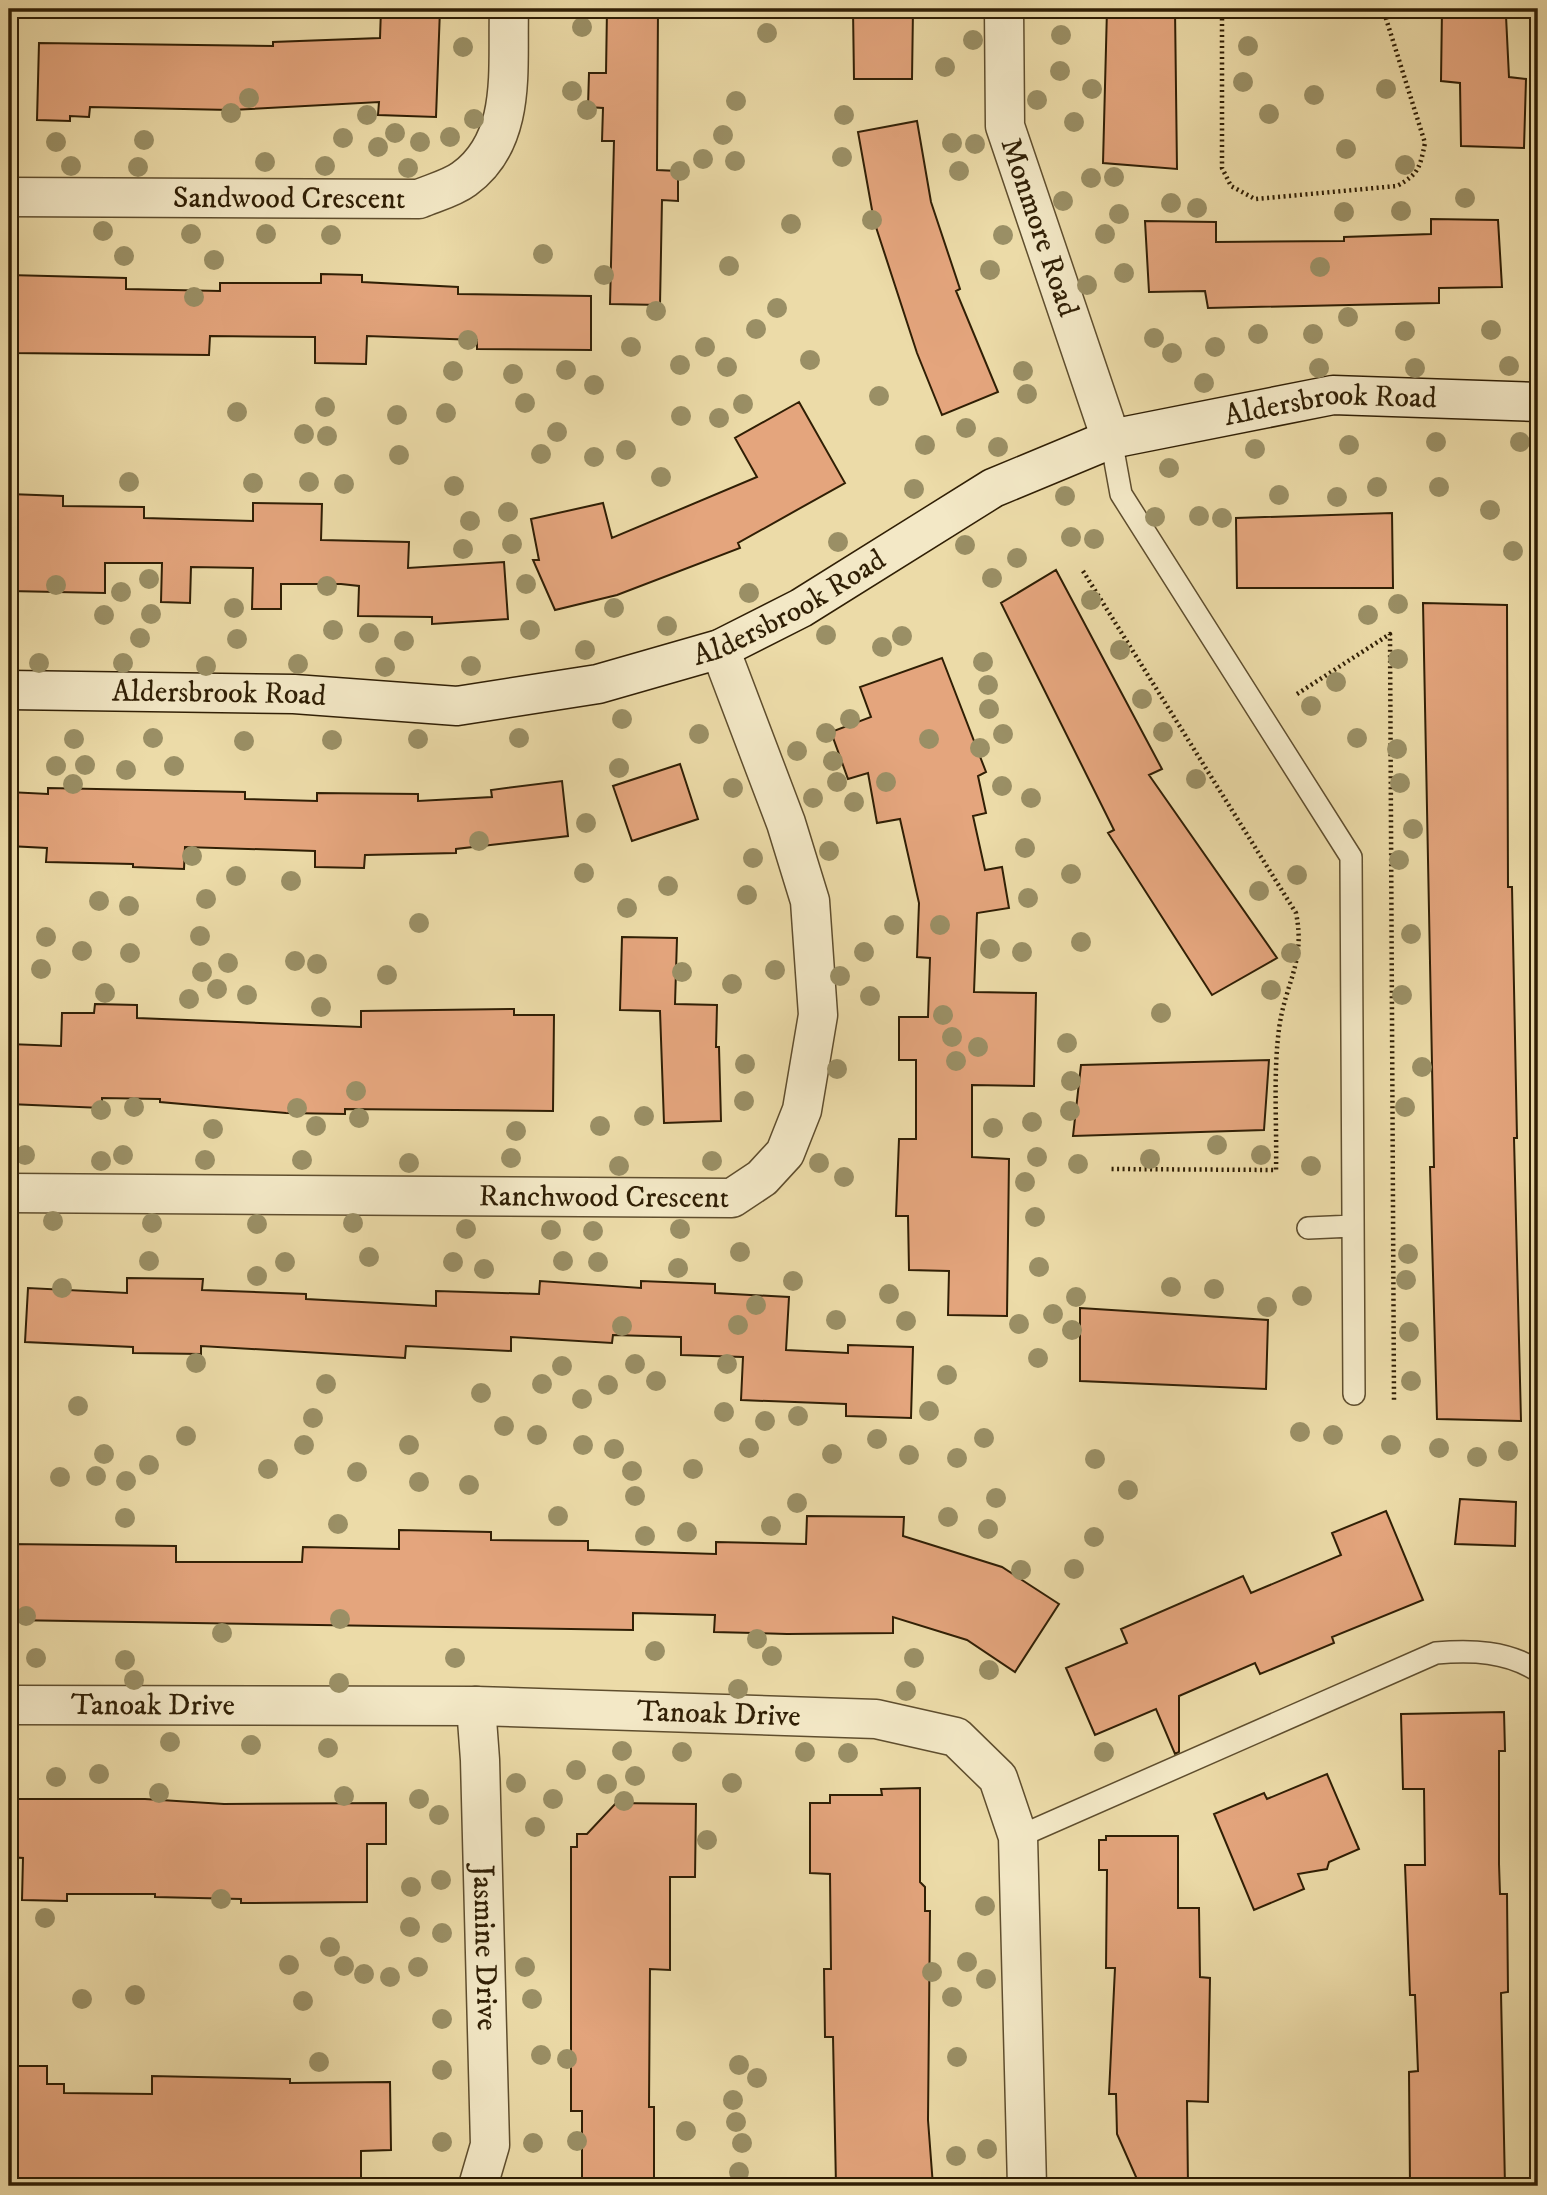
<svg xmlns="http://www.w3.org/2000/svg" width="1547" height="2195" viewBox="0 0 1547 2195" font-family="'IM FELL DW Pica',serif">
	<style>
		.building { fill: #e4a57d; stroke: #301f05; stroke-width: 2 }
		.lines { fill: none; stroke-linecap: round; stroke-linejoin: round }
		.lane-casing { stroke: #5f4e2e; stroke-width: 24 }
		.street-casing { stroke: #5f4e2e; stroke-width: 41 }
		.secondary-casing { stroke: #301f05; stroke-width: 41 }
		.path { stroke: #301f05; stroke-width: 4.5; stroke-dasharray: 2 3.5; stroke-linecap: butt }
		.lane { stroke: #f3e8c6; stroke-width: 21 }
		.street { stroke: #f3e8c6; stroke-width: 38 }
		.secondary { stroke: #f3e8c6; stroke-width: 38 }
		.tree { fill: #9a8f65 }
		.labels { text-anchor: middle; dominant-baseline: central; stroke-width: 5; stroke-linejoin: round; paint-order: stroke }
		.street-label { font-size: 30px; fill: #301f05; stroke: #f3e8c6 }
	</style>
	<rect width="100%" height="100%" fill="#ecdba8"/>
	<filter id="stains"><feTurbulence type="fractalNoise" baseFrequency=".00286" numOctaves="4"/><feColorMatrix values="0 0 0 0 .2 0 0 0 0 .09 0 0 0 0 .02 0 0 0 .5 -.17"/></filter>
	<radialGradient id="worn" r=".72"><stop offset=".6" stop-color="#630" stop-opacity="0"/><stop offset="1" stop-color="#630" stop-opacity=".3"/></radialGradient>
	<!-- building -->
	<path class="building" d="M381,9h59l-4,108 -58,-2 1,-13 -148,8 -141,-3 -1,10 -19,-1v5l-33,-1 2,-77 234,3v-4l107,-4z
		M607,9h51l-1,161 21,1v30l-16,-1 -2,105 -50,-1 4,-163h-12l1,-33 -15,-1 1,-34h17z
		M1107,9h68l2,160 -74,-6z
		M1442,9h49v5l15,2 3,61 17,2 -2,69 -63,-2 -1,-63 -19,-2z
		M853,10h60l-1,69h-58z
		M917,121l14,81 29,87 -4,2 42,101 -56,23 -25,-62 -43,-132 -16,-89z
		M1431,219l67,1 4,67 -63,1v15l-231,5 -3,-17 -56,1 -4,-71 71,1v20l128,-1v-4l87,-3z
		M321,274l41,1v7l96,5v7l133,2v54l-114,-1v-9l-110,-4 -1,28 -51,-1v-26l-105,-1 -1,19 -200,-2v-78l117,3v11l94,2v-8h101z
		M799,402l46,81 -107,60 2,5 -123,47 -62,15 -22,-50h6l-8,-41 72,-16 9,35 145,-61 -22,-39z
		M9,494l54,2v10l81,1v11l109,3v-18l69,1 -1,36 88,2 -1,26 96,-6 4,57 -76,5v-7l-74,-1 1,-30 -18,-2h-60v25h-29l1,-41 -62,-1 -1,36 -29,-1 1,-39h-57v30l-96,-2z
		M1392,513l1,75h-156l-1,-70z
		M1056,570l106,199 -13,6 128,183 -65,37 -104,-162 6,-3 -113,-227z
		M1423,603l84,2 1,282h4l5,251h-3l7,283 -84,-2 -7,-252h4z
		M942,658l44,114 -8,4 8,37 -13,3 12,54 17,-3 7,41 -32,5 -3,79 62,1 -2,93 -62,-1v72l37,2 -2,157 -59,-1 1,-44 -40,-1 -1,-54h-12l3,-77h17v-79h-17v-43h29l2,-59 -13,-1 2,-54 -19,-84 -23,4 -9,-50 -20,6 -17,-47 40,-15 -11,-30z
		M680,764l18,55 -66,22 -19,-55z
		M562,781l6,55 -112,13v4l-91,2 -1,13 -49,-1v-16l-130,-4 -1,22 -51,-2v-3l-87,-2 1,-14 -38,-2v-54l39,2v-6l197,4v7l72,2v-8l101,1v7l74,-4 -1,-7z
		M622,937l55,1 -2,66 42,1 -1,42h3l2,74 -57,2 -4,-112 -40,-1z
		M95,1004l42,1v13l224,9v-16l153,-2v6h40l-1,96 -208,-2v5l-59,-1 -126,-11v-3l-58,-1v10l-93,-4v-60l52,2 1,-33h32z
		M1269,1060l-5,70 -191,6 8,-71z
		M127,1278l76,1 -1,11 104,4v5l130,7v-15l103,3 1,-13 101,7v-7l74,3v9l74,4 -3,53 62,3v-8l65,2 -2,71 -65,-2v-12l-105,-4 2,-43 -62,-2v-18l-68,-2 -1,8 -101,-6v14l-105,-5 -1,12 -204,-12v8l-68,-1v-6l-108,-5 3,-54 99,5z
		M1080,1308l188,12 -2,69 -186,-8z
		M1460,1499l56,3 -1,44 -60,-2z
		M1386,1511l37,89 -91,37 2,6 -74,31 -5,-11 -76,33v56l-4,2 -19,-45 -61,26 -29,-67 61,-25 -6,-14 122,-53 8,17 90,-38 -9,-22z
		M807,1516l97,1 -1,19 99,31 57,37 -44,68 -48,-32 -74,-23v16l-106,1 -73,-2 1,-17 -82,-2v17l-624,-10v-76l167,2v16h126l1,-15 96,2v-19l92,2v8l97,1v9l128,4v-12l90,2z
		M1504,1712l1,39h-6v113l1,30h7l1,98 -7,1 4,193h-95l-1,-114 9,-1 -3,-76h-5l-5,-130h20l-1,-76h-21l-2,-75z
		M1327,1774l32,75 -30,13 -2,7 -29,5 6,15 -50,21 -40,-96 50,-21 3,6z
		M920,1788v94l5,5v24h5l-2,209 5,66h-97l-3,-149h-8l-1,-68h7l-1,-95 -20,-1v-70h20v-8h52l-1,-6z
		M9,1799h136l79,5 162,-1v41h-19v58l-126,1v-4l-86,-2v-3h-88v7l-45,-1 1,-42 -14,-1z
		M616,1803l80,1 -1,73h-25v93l-20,-1 -1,138h5v79h-72v-75h-11v-264h6v-13h10z
		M1106,1836h72v72h21l1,69 10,1 -2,124 -21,-1 1,85h-48l-23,-52 -1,-40h-7l6,-126h-9l1,-98h-8v-30h7z
		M9,2066h38v18h17v9l88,1v-18l138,3v4l100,-1 1,68 -30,1v31l-352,-3z"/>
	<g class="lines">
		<defs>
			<path id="lane" d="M1111,439l10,55 230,363 3,537
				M1308,1228l45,-2
				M1018,1837l418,-184c36,-3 71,-2 102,18"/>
			<g id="street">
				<path id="s1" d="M1004,9l1,117 106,313"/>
				<path id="s2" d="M9,197l410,2c14,-6 33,-11 45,-20 54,-39 43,-111 45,-170"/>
				<path id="s3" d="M9,1193l723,5 30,-20 23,-25 17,-43 16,-95 -8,-114 -24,-78 -66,-174"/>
				<path id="s4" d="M9,1705l467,1 400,13 80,18 42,41 20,59 9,349"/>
				<path id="s5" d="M476,1706l4,54 10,385 -12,41"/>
			</g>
			<g id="secondary">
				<path id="s6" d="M9,690l285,4 163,12 141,-22 122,-35 81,-41 192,-120 118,-49 222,-44 205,7"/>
			</g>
		</defs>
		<!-- lane casing -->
		<use href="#lane" class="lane-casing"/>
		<!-- street casing -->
		<use href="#street" class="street-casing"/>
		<!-- secondary casing -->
		<use href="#secondary" class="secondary-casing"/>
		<!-- path -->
		<path class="path" d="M1217,9l5,8v151l9,18 24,13 142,-13c22,-12 23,-19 28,-43l-42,-134
			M1083,571l213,342c10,49 -11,70 -17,116 -6,46 -2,95 -3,141l-165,-1
			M1297,694l93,-60 4,766"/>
		<!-- lane -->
		<use href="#lane" class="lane"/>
		<!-- street -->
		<use href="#street" class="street"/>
		<!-- secondary -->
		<use href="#secondary" class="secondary"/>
	</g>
	<!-- trees -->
	<g class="tree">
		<circle cx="582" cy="27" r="10"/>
		<circle cx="767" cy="33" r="10"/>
		<circle cx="1061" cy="35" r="10"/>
		<circle cx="973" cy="40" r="10"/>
		<circle cx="1248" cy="46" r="10"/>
		<circle cx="463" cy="47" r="10"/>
		<circle cx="945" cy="67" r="10"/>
		<circle cx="1060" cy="71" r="10"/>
		<circle cx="1243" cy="82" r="10"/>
		<circle cx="1092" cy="89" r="10"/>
		<circle cx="1386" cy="89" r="10"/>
		<circle cx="572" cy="91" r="10"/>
		<circle cx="1314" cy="95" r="10"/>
		<circle cx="249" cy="98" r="10"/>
		<circle cx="1037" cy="100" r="10"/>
		<circle cx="736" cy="101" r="10"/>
		<circle cx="587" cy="110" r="10"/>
		<circle cx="231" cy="113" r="10"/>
		<circle cx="1269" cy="114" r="10"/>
		<circle cx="367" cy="115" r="10"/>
		<circle cx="844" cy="115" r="10"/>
		<circle cx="474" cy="119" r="10"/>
		<circle cx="1074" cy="122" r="10"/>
		<circle cx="395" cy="133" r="10"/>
		<circle cx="723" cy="135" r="10"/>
		<circle cx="450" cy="137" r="10"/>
		<circle cx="343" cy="138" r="10"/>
		<circle cx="144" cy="140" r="10"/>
		<circle cx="56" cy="142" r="10"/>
		<circle cx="420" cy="142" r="10"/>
		<circle cx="952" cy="143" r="10"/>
		<circle cx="975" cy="144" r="10"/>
		<circle cx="378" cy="147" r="10"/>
		<circle cx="1346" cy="149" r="10"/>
		<circle cx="842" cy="157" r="10"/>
		<circle cx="703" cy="159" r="10"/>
		<circle cx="735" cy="161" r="10"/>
		<circle cx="265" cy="162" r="10"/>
		<circle cx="1405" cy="165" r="10"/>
		<circle cx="71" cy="166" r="10"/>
		<circle cx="325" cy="166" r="10"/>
		<circle cx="138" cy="167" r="10"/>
		<circle cx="408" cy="168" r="10"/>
		<circle cx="680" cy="171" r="10"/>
		<circle cx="959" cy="171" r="10"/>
		<circle cx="1114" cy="177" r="10"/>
		<circle cx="1091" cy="178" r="10"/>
		<circle cx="1465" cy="198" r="10"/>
		<circle cx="1063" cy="201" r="10"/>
		<circle cx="1171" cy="203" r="10"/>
		<circle cx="1197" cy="208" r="10"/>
		<circle cx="1401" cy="211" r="10"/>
		<circle cx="1344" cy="212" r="10"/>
		<circle cx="1119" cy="214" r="10"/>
		<circle cx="872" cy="220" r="10"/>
		<circle cx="791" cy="224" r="10"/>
		<circle cx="103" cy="231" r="10"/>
		<circle cx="191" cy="234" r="10"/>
		<circle cx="266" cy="234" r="10"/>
		<circle cx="1105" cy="234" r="10"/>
		<circle cx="331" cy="235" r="10"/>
		<circle cx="1003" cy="235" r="10"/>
		<circle cx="543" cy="254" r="10"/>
		<circle cx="124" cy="256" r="10"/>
		<circle cx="214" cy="260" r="10"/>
		<circle cx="729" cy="266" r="10"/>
		<circle cx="1320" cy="267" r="10"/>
		<circle cx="990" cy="270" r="10"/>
		<circle cx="1124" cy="273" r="10"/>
		<circle cx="604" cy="275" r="10"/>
		<circle cx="1087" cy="285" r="10"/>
		<circle cx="194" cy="297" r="10"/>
		<circle cx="777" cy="308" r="10"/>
		<circle cx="656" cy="311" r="10"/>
		<circle cx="1348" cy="317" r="10"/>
		<circle cx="756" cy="329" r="10"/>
		<circle cx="1491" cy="330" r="10"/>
		<circle cx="1405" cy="331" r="10"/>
		<circle cx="1258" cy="334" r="10"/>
		<circle cx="1313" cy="334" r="10"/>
		<circle cx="1154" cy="338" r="10"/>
		<circle cx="468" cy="340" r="10"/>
		<circle cx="631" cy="347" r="10"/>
		<circle cx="705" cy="347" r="10"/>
		<circle cx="1215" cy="347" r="10"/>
		<circle cx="1172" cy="353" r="10"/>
		<circle cx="810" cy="360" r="10"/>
		<circle cx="680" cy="365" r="10"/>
		<circle cx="1509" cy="366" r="10"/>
		<circle cx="727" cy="367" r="10"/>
		<circle cx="1319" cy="368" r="10"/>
		<circle cx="1415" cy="368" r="10"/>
		<circle cx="566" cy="370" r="10"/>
		<circle cx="453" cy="371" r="10"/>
		<circle cx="1023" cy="371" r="10"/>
		<circle cx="513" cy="374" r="10"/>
		<circle cx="1204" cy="383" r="10"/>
		<circle cx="594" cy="385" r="10"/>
		<circle cx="1027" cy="394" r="10"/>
		<circle cx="879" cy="396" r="10"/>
		<circle cx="525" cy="403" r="10"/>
		<circle cx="743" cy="404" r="10"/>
		<circle cx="325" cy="407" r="10"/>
		<circle cx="237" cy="412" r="10"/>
		<circle cx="446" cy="413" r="10"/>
		<circle cx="397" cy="415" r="10"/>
		<circle cx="681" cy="416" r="10"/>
		<circle cx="719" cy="418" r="10"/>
		<circle cx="966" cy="428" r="10"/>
		<circle cx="557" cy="432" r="10"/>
		<circle cx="304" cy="434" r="10"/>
		<circle cx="327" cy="436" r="10"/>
		<circle cx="1436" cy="442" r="10"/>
		<circle cx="1520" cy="442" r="10"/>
		<circle cx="925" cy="445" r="10"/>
		<circle cx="1349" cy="445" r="10"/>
		<circle cx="998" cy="447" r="10"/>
		<circle cx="1255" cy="449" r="10"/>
		<circle cx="626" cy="450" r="10"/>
		<circle cx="541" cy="454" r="10"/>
		<circle cx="399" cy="455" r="10"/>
		<circle cx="594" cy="457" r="10"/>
		<circle cx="1169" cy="468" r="10"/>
		<circle cx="661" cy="477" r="10"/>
		<circle cx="129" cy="482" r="10"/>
		<circle cx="309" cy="482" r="10"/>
		<circle cx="253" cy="483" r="10"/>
		<circle cx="344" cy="484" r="10"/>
		<circle cx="454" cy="486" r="10"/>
		<circle cx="1377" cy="487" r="10"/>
		<circle cx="1439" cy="487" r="10"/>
		<circle cx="914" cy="489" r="10"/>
		<circle cx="1279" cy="495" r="10"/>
		<circle cx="1065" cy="496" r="10"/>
		<circle cx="1337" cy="497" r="10"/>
		<circle cx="1490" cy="510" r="10"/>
		<circle cx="508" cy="512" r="10"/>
		<circle cx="1199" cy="516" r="10"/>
		<circle cx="1155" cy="517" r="10"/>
		<circle cx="1222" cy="518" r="10"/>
		<circle cx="470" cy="521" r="10"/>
		<circle cx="1071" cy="537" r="10"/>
		<circle cx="1094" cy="539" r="10"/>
		<circle cx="838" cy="542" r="10"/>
		<circle cx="512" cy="544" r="10"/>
		<circle cx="965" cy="545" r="10"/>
		<circle cx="463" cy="549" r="10"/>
		<circle cx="1513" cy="551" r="10"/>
		<circle cx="1017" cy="558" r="10"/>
		<circle cx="992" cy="578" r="10"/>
		<circle cx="149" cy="579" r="10"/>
		<circle cx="526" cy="584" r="10"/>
		<circle cx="56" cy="585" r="10"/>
		<circle cx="327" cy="586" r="10"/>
		<circle cx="121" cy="592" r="10"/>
		<circle cx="749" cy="593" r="10"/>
		<circle cx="1091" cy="600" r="10"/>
		<circle cx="1398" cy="604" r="10"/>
		<circle cx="234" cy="608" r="10"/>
		<circle cx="614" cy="608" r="10"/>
		<circle cx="151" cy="614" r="10"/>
		<circle cx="104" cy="615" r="10"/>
		<circle cx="1368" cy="615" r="10"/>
		<circle cx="667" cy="626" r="10"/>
		<circle cx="333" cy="630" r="10"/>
		<circle cx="530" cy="630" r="10"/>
		<circle cx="369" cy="633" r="10"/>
		<circle cx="826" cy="635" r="10"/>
		<circle cx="902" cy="636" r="10"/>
		<circle cx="140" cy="638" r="10"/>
		<circle cx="237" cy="639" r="10"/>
		<circle cx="404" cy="641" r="10"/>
		<circle cx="882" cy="647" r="10"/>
		<circle cx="585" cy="650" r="10"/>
		<circle cx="1120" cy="650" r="10"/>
		<circle cx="1398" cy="659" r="10"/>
		<circle cx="983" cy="662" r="10"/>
		<circle cx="39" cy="663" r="10"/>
		<circle cx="123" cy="663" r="10"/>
		<circle cx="298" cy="664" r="10"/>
		<circle cx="206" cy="666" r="10"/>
		<circle cx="471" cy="666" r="10"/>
		<circle cx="385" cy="667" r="10"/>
		<circle cx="1336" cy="682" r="10"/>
		<circle cx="988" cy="685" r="10"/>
		<circle cx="1142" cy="699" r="10"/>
		<circle cx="1311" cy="706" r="10"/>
		<circle cx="989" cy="709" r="10"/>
		<circle cx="622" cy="719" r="10"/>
		<circle cx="850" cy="719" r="10"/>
		<circle cx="1163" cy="732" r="10"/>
		<circle cx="826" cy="733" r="10"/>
		<circle cx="699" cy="734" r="10"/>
		<circle cx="1003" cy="734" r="10"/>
		<circle cx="153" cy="738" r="10"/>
		<circle cx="519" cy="738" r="10"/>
		<circle cx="1357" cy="738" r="10"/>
		<circle cx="74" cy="739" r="10"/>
		<circle cx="418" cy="739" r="10"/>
		<circle cx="929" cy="739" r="10"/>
		<circle cx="332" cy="740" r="10"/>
		<circle cx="244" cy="741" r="10"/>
		<circle cx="980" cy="748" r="10"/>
		<circle cx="1397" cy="749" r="10"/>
		<circle cx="797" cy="751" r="10"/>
		<circle cx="833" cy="761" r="10"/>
		<circle cx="85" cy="765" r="10"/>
		<circle cx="56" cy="766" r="10"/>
		<circle cx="174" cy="766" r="10"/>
		<circle cx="619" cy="768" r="10"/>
		<circle cx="126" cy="770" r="10"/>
		<circle cx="1196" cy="779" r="10"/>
		<circle cx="837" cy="782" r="10"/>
		<circle cx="886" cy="782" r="10"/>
		<circle cx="1400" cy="783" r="10"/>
		<circle cx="73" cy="784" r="10"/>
		<circle cx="1002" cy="786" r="10"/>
		<circle cx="733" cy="788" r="10"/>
		<circle cx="813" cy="798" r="10"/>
		<circle cx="1031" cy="798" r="10"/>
		<circle cx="854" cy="802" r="10"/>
		<circle cx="586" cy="823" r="10"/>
		<circle cx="1413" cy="829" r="10"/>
		<circle cx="479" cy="841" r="10"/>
		<circle cx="1025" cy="848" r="10"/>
		<circle cx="829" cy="851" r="10"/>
		<circle cx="192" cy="856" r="10"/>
		<circle cx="753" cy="858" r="10"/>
		<circle cx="1399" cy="860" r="10"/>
		<circle cx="584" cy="873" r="10"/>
		<circle cx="1071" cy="874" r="10"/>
		<circle cx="1297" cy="875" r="10"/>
		<circle cx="236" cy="876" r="10"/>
		<circle cx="291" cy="881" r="10"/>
		<circle cx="668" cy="886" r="10"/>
		<circle cx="1259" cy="891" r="10"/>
		<circle cx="747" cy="895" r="10"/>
		<circle cx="1028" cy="898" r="10"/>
		<circle cx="206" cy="899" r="10"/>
		<circle cx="99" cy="901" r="10"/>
		<circle cx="129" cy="906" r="10"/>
		<circle cx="627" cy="908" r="10"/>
		<circle cx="419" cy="923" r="10"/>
		<circle cx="894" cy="925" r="10"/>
		<circle cx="940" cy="925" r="10"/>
		<circle cx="1411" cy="934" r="10"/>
		<circle cx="200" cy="936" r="10"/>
		<circle cx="46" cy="937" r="10"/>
		<circle cx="1081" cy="942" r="10"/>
		<circle cx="990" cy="949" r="10"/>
		<circle cx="82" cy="951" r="10"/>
		<circle cx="864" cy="952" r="10"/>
		<circle cx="1022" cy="952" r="10"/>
		<circle cx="130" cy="953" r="10"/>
		<circle cx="1291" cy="953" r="10"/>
		<circle cx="295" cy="961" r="10"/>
		<circle cx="228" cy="963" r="10"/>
		<circle cx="317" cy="964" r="10"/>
		<circle cx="41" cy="969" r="10"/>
		<circle cx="775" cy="970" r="10"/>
		<circle cx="202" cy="972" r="10"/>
		<circle cx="682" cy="972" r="10"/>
		<circle cx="387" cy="975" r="10"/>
		<circle cx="840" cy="976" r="10"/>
		<circle cx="732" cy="984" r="10"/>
		<circle cx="217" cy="989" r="10"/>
		<circle cx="1271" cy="990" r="10"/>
		<circle cx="105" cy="993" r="10"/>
		<circle cx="247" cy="995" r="10"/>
		<circle cx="1402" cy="995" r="10"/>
		<circle cx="870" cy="996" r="10"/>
		<circle cx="189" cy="999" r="10"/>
		<circle cx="321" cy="1007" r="10"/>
		<circle cx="1161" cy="1013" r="10"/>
		<circle cx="943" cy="1015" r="10"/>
		<circle cx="952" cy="1037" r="10"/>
		<circle cx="1067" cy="1043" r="10"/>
		<circle cx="978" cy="1047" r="10"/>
		<circle cx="956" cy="1061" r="10"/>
		<circle cx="745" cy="1064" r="10"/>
		<circle cx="1422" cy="1067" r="10"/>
		<circle cx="837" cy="1069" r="10"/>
		<circle cx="1071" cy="1081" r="10"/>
		<circle cx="356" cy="1091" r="10"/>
		<circle cx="744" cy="1101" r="10"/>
		<circle cx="134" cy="1107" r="10"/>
		<circle cx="1405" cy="1107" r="10"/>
		<circle cx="297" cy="1108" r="10"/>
		<circle cx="101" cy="1110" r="10"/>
		<circle cx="1070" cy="1111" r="10"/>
		<circle cx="644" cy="1116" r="10"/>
		<circle cx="359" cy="1118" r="10"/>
		<circle cx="1032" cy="1122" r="10"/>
		<circle cx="316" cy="1126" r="10"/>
		<circle cx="600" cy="1126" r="10"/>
		<circle cx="993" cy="1128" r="10"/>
		<circle cx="213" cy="1129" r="10"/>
		<circle cx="516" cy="1131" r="10"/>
		<circle cx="1217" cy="1145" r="10"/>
		<circle cx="25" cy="1155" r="10"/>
		<circle cx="123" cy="1155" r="10"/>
		<circle cx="1261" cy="1155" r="10"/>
		<circle cx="1037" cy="1157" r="10"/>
		<circle cx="511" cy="1158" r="10"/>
		<circle cx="1150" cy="1159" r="10"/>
		<circle cx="205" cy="1160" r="10"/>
		<circle cx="302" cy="1160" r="10"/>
		<circle cx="101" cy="1161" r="10"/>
		<circle cx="712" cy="1161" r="10"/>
		<circle cx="409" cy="1163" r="10"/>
		<circle cx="819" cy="1163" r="10"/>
		<circle cx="1078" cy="1164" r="10"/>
		<circle cx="619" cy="1166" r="10"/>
		<circle cx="1311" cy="1166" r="10"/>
		<circle cx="844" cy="1177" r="10"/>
		<circle cx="1025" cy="1182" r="10"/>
		<circle cx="1035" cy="1217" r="10"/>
		<circle cx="53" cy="1221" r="10"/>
		<circle cx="152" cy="1223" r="10"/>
		<circle cx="353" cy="1223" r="10"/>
		<circle cx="257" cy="1224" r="10"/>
		<circle cx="466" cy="1229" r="10"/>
		<circle cx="680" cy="1229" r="10"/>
		<circle cx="551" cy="1230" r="10"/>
		<circle cx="593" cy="1231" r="10"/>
		<circle cx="740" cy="1252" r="10"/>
		<circle cx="1408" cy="1254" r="10"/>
		<circle cx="369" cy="1257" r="10"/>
		<circle cx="149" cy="1261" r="10"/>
		<circle cx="563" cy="1261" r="10"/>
		<circle cx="285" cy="1262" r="10"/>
		<circle cx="453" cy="1262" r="10"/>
		<circle cx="598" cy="1262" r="10"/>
		<circle cx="1039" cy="1267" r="10"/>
		<circle cx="678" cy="1268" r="10"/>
		<circle cx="484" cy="1269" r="10"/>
		<circle cx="257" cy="1276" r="10"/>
		<circle cx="1406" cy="1280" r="10"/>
		<circle cx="793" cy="1281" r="10"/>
		<circle cx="1171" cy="1287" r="10"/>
		<circle cx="62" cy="1288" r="10"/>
		<circle cx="1214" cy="1289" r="10"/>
		<circle cx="889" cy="1294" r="10"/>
		<circle cx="1302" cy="1296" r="10"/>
		<circle cx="1076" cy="1297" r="10"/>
		<circle cx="756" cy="1305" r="10"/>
		<circle cx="1267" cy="1307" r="10"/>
		<circle cx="1053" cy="1314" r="10"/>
		<circle cx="836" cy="1320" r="10"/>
		<circle cx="906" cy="1321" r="10"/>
		<circle cx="1019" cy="1324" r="10"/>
		<circle cx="738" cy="1325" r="10"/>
		<circle cx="622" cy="1326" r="10"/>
		<circle cx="1072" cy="1330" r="10"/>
		<circle cx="1409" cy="1332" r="10"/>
		<circle cx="1038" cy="1358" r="10"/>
		<circle cx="196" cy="1363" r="10"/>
		<circle cx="635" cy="1364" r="10"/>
		<circle cx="727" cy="1364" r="10"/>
		<circle cx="562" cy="1366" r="10"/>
		<circle cx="947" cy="1375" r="10"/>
		<circle cx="656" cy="1381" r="10"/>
		<circle cx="1411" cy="1381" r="10"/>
		<circle cx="326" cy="1384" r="10"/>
		<circle cx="542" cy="1384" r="10"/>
		<circle cx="608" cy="1385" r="10"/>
		<circle cx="481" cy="1393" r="10"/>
		<circle cx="582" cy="1399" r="10"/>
		<circle cx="78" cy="1406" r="10"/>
		<circle cx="929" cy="1411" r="10"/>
		<circle cx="724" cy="1412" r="10"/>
		<circle cx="798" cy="1416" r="10"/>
		<circle cx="313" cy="1418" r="10"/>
		<circle cx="765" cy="1421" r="10"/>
		<circle cx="504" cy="1426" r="10"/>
		<circle cx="1300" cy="1432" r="10"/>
		<circle cx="537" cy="1435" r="10"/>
		<circle cx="1333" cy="1435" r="10"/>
		<circle cx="186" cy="1436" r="10"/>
		<circle cx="984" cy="1438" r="10"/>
		<circle cx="877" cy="1439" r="10"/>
		<circle cx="304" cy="1445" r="10"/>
		<circle cx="409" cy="1445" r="10"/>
		<circle cx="583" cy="1445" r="10"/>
		<circle cx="1391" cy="1445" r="10"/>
		<circle cx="749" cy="1448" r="10"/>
		<circle cx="1439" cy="1448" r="10"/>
		<circle cx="614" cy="1449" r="10"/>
		<circle cx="1508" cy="1451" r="10"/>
		<circle cx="104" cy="1454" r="10"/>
		<circle cx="832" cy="1454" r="10"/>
		<circle cx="909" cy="1455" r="10"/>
		<circle cx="1477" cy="1457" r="10"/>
		<circle cx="957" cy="1458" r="10"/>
		<circle cx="1095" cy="1459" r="10"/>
		<circle cx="149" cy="1465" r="10"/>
		<circle cx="268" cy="1469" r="10"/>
		<circle cx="693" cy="1469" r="10"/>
		<circle cx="632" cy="1471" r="10"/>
		<circle cx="357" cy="1472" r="10"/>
		<circle cx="96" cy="1476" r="10"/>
		<circle cx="60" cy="1477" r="10"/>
		<circle cx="126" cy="1481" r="10"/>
		<circle cx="419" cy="1482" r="10"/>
		<circle cx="469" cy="1485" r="10"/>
		<circle cx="1128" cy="1490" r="10"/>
		<circle cx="635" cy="1496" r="10"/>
		<circle cx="996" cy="1498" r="10"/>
		<circle cx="797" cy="1503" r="10"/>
		<circle cx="558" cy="1516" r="10"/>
		<circle cx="948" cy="1517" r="10"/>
		<circle cx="125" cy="1518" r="10"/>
		<circle cx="338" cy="1524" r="10"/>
		<circle cx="771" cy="1526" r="10"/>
		<circle cx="988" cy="1529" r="10"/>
		<circle cx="687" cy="1532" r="10"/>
		<circle cx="645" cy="1536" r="10"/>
		<circle cx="1094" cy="1537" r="10"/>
		<circle cx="1074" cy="1569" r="10"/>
		<circle cx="1021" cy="1570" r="10"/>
		<circle cx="26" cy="1616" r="10"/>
		<circle cx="340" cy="1619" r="10"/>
		<circle cx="222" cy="1633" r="10"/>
		<circle cx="757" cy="1639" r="10"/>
		<circle cx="655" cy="1651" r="10"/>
		<circle cx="772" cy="1656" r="10"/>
		<circle cx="36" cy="1658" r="10"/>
		<circle cx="455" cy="1658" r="10"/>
		<circle cx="914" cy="1658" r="10"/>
		<circle cx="125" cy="1660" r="10"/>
		<circle cx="989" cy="1670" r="10"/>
		<circle cx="134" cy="1680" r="10"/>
		<circle cx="339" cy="1683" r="10"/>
		<circle cx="738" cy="1689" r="10"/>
		<circle cx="906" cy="1691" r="10"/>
		<circle cx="170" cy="1742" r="10"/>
		<circle cx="251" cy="1745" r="10"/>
		<circle cx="328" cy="1748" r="10"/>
		<circle cx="622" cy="1751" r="10"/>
		<circle cx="682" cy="1752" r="10"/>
		<circle cx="805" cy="1752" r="10"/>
		<circle cx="1104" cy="1752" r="10"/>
		<circle cx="848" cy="1753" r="10"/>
		<circle cx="576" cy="1770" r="10"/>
		<circle cx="99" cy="1774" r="10"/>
		<circle cx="635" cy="1776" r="10"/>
		<circle cx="56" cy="1777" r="10"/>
		<circle cx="516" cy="1783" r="10"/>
		<circle cx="732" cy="1783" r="10"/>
		<circle cx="607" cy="1784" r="10"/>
		<circle cx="159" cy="1793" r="10"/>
		<circle cx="344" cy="1796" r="10"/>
		<circle cx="419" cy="1799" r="10"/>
		<circle cx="553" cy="1799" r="10"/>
		<circle cx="624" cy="1801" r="10"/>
		<circle cx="439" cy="1815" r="10"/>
		<circle cx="535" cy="1827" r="10"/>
		<circle cx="707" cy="1840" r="10"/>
		<circle cx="441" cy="1880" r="10"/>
		<circle cx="411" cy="1887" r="10"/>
		<circle cx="221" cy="1899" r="10"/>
		<circle cx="985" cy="1906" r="10"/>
		<circle cx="45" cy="1918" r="10"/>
		<circle cx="410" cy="1927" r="10"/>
		<circle cx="442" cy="1933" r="10"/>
		<circle cx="330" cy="1947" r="10"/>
		<circle cx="967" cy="1962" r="10"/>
		<circle cx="289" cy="1965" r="10"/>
		<circle cx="344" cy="1966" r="10"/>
		<circle cx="418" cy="1967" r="10"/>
		<circle cx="525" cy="1967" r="10"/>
		<circle cx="932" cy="1972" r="10"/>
		<circle cx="364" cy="1974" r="10"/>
		<circle cx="390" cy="1977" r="10"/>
		<circle cx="986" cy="1979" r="10"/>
		<circle cx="135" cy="1995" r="10"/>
		<circle cx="952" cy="1997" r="10"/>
		<circle cx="82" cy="1999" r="10"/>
		<circle cx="532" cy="1999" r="10"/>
		<circle cx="303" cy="2001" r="10"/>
		<circle cx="442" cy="2019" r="10"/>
		<circle cx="541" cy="2055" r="10"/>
		<circle cx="957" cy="2057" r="10"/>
		<circle cx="567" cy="2059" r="10"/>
		<circle cx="319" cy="2062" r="10"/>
		<circle cx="739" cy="2065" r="10"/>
		<circle cx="442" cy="2070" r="10"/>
		<circle cx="757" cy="2078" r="10"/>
		<circle cx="733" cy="2100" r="10"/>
		<circle cx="736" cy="2122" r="10"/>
		<circle cx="686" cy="2131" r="10"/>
		<circle cx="577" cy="2141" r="10"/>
		<circle cx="442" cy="2142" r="10"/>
		<circle cx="533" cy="2143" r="10"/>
		<circle cx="742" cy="2143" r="10"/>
		<circle cx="987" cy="2149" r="10"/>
		<circle cx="956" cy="2156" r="10"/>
		<circle cx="739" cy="2172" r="10"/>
	</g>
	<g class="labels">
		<!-- street labels -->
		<g class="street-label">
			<text stroke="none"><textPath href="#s2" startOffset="280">Sandwood Crescent</textPath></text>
			<text stroke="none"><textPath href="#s1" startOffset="224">Monmore Road</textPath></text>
			<text stroke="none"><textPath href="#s6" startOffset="1386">Aldersbrook Road</textPath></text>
			<text stroke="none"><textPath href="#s6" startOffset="798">Aldersbrook Road</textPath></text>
			<text stroke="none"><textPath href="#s6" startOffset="210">Aldersbrook Road</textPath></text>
			<text stroke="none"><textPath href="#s3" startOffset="595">Ranchwood Crescent</textPath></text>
			<text stroke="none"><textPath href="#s4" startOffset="144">Tanoak Drive</textPath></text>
			<text stroke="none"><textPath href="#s4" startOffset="710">Tanoak Drive</textPath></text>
			<text stroke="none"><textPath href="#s5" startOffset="242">Jasmine Drive</textPath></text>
		</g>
	</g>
	<!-- margin -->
	<rect width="1547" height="2195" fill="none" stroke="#ecdba8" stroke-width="35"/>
	<rect x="10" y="10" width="1526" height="2174" fill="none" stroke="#301f05" stroke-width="3.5"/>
	<rect x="18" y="18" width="1512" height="2160" fill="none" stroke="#301f05" stroke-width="2"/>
	<rect width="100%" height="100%" filter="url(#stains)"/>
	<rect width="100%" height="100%" fill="url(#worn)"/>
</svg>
